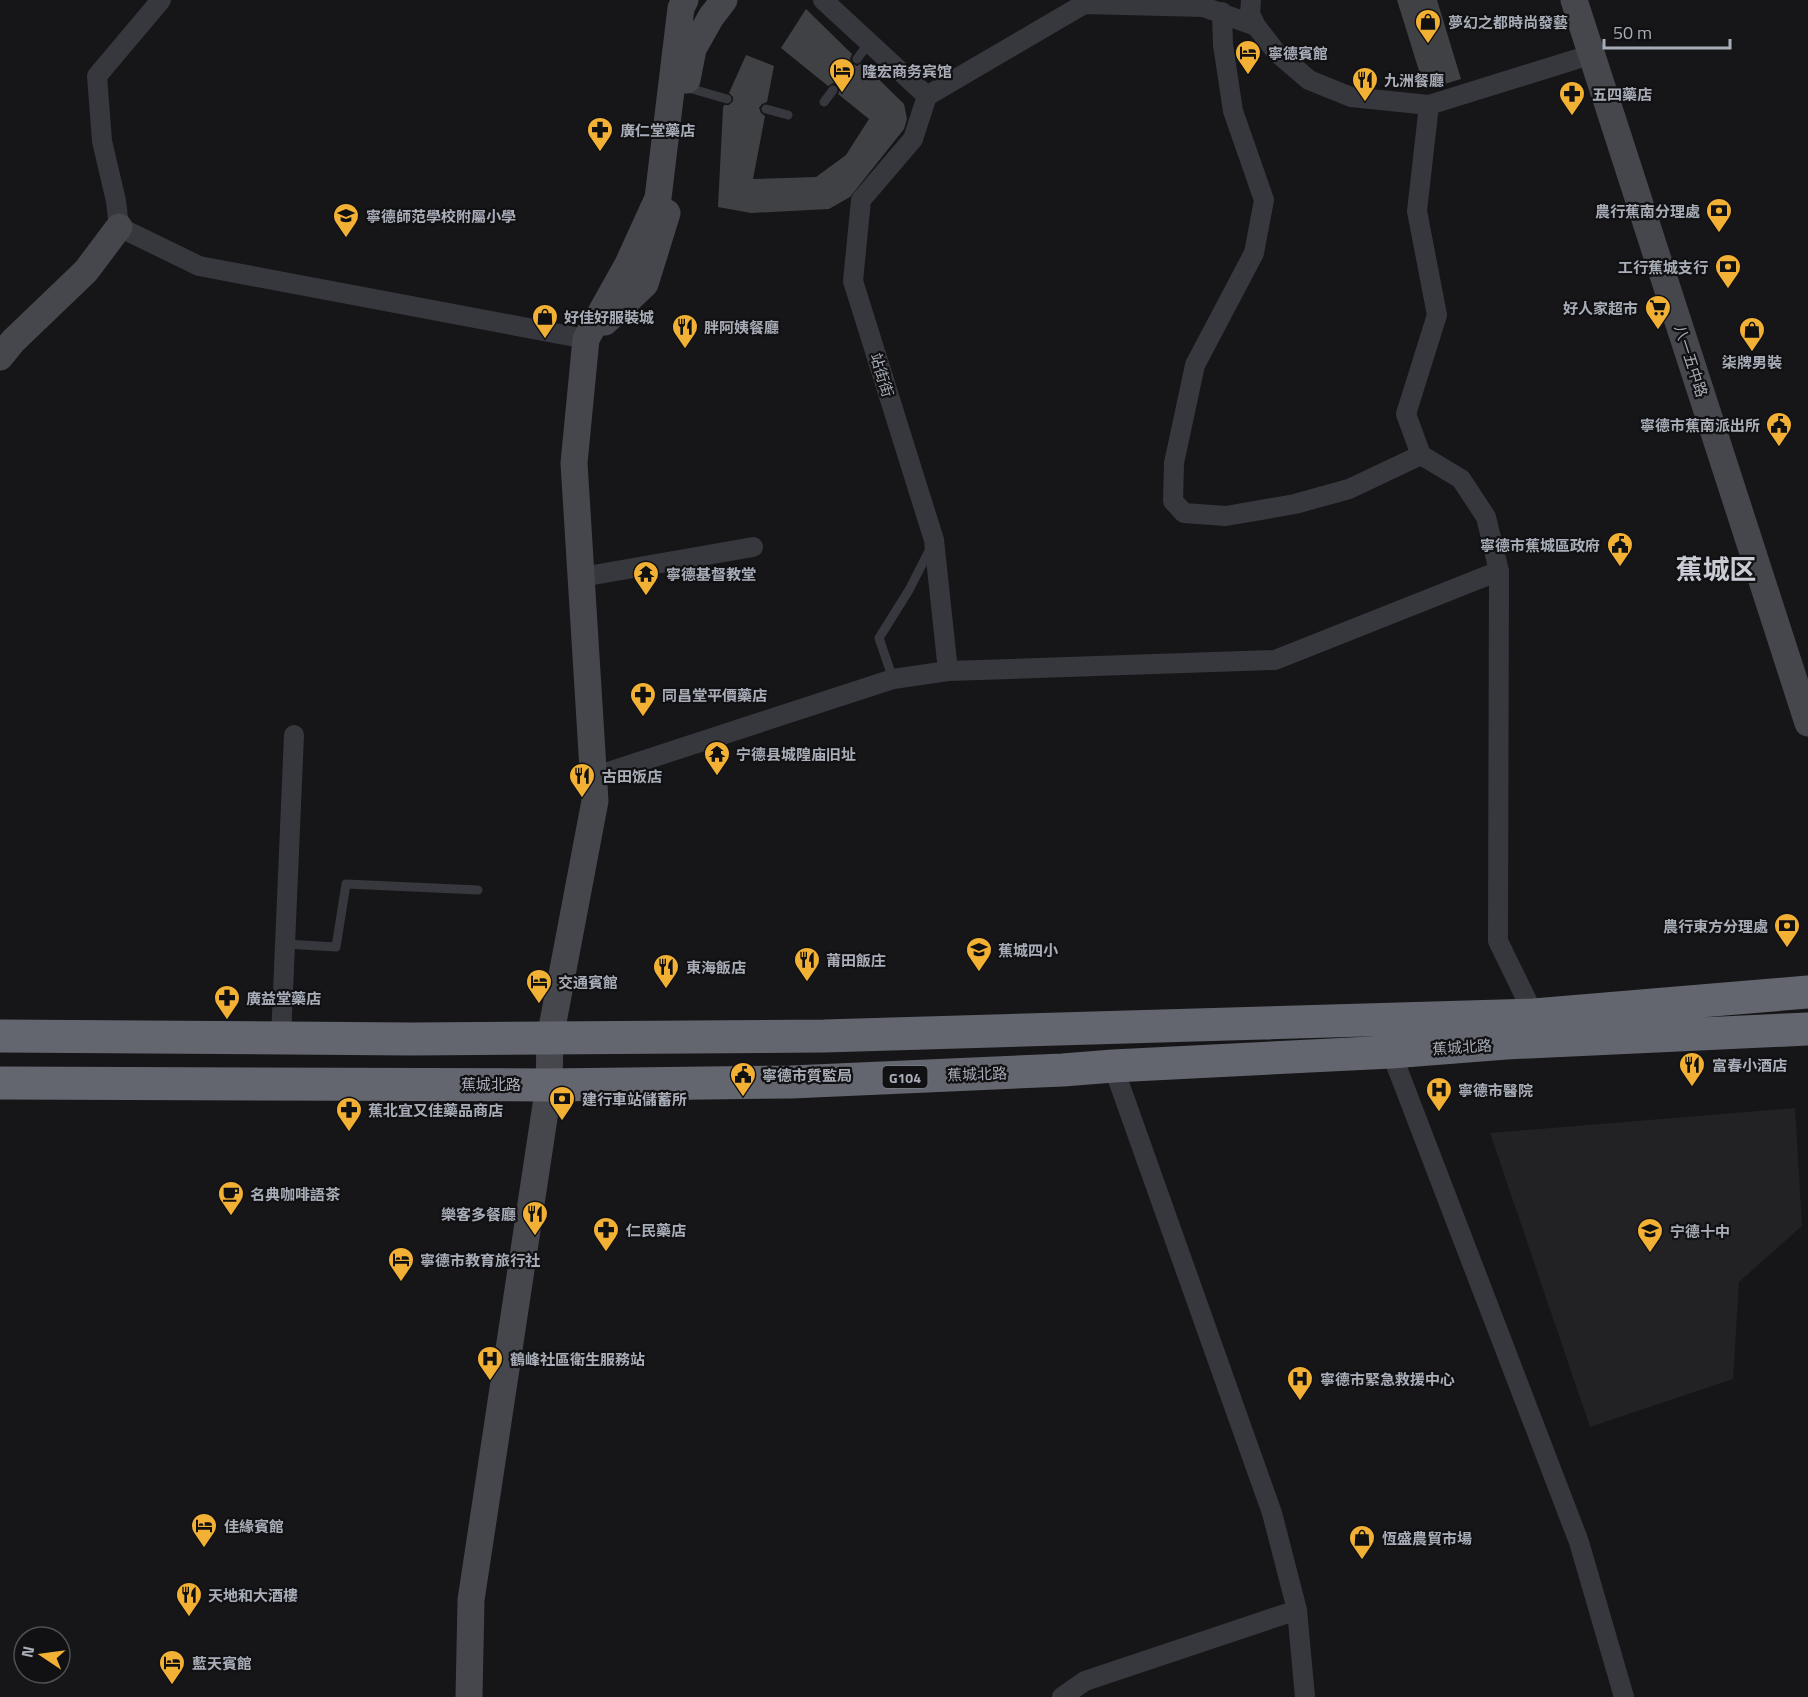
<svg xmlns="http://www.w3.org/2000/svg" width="1808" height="1697" viewBox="0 0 1808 1697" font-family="'Titillium Web','Noto Sans SC',sans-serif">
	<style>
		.built { fill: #222225 }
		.building { fill: #404145 }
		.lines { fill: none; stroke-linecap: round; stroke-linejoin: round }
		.lane { stroke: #37383d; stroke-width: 9 }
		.street { stroke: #37383d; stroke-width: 20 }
		.secondary { stroke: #45474d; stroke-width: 27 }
		.highway { stroke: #63666e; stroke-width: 33 }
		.labels { text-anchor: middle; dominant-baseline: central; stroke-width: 4.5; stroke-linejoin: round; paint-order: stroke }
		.shield { fill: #111113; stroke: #7b7e86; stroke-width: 1.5 }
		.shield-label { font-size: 14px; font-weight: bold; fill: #a8adb8 }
		.poi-label { font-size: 15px; font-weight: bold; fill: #a8adb8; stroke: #111113; text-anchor: start }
		.street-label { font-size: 15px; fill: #a8adb8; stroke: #111113 }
		.town-label { font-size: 27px; font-weight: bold; fill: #c9ccd4; stroke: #111113 }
	</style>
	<rect width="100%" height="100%" fill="#161618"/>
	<!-- built -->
	<path class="built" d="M1795,1108l7,118 -63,56 -6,97 -143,48 -100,-294z"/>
	<!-- building -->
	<path class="building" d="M1397,0h40l24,79 -36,11z
		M806,9l46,45 -2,5 3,5 4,2 5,-3 42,41 3,15 -3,10 -54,68 -21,12 -78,4 -33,-6 5,-99 1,-3h5l4,-4v-4l-4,-4 17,-38 28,11 -7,36 -5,2 -3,4 2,5 4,3 -12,63 63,-2 30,-22 23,-36 -31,-25 2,-4 -3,-5 -4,-2 -5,3 -47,-38z"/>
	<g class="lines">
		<!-- lane -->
		<path class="lane" d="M857,59l12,-16
			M685,87l42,12
			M824,102l9,-12
			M766,109l22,6
			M893,679l-14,-41 30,-48 22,-43
			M285,944l51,3 10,-63 132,6"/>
		<!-- street -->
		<path class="street" d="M161,0l-64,76 5,65 14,60 3,26 80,39 387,73
			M823,0l104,96 157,-92
			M1084,0v4l120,3 52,19
			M1251,0l-1,14 6,12 20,26 33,28 42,17 78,8
			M1222,12l1,33 10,66 31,89 -10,53 -59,112 -21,98 -1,38 11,12 42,3 69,-12 54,-15 72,-34
			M927,96l-14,43 -52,61 -8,81 81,259 14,131
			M582,577l171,-30
			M593,777l300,-98 55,-8 327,-11 224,-89
			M1534,1015l-36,-74 1,-370 -13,-54 -25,-38 -40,-24 -15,-41 31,-99 -20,-104 12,-106 164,-51
			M281,1038l13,-303
			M1391,1052l188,490 45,155
			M1113,1066l159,447 25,97 8,87
			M1062,1697l23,-16 212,-71"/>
		<!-- secondary -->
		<path class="secondary" d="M1574,0l234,723
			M687,80l6,-31 18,-32 13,-17
			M605,322l40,-38 22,-71
			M0,357l13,-16 73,-70 33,-44
			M469,1697l2,-97 78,-515 1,-47 45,-237 -21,-338 12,-124 42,-75 30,-66 23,-190 4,-8"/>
		<!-- highway -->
		<path class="highway" d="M0,1036l412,3 412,-3 710,-21 274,-23
			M0,1083l549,2 242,-3 272,-12 50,-4 278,-14 115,-9 302,-14"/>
	</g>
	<!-- icons -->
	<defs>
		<symbol id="shop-pin" viewBox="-11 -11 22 30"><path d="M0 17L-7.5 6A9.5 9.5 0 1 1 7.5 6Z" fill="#f2b134" stroke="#111113"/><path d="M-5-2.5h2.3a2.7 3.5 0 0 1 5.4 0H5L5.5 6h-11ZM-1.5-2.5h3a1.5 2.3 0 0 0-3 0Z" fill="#111"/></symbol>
		<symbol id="hotel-pin" viewBox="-11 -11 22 30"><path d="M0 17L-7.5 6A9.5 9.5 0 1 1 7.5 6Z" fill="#f2b134" stroke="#111113"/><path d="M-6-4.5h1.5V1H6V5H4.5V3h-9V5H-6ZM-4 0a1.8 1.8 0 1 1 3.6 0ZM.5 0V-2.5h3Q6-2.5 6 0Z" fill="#111"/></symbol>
		<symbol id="restaurant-pin" viewBox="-11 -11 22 30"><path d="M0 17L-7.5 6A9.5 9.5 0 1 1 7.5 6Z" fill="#f2b134" stroke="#111113"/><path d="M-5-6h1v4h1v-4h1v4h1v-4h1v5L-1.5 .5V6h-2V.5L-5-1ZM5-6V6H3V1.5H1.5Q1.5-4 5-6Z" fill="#111"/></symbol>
		<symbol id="pharmacy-pin" viewBox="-11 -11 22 30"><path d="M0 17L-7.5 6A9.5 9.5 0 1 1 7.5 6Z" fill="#f2b134" stroke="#111113"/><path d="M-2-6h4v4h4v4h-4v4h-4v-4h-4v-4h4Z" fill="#111"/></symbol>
		<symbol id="bank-pin" viewBox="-11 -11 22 30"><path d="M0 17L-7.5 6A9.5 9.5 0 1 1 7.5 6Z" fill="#f2b134" stroke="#111113"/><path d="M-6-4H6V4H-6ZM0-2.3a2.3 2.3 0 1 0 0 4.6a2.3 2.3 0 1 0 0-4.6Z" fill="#111"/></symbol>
		<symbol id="school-pin" viewBox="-11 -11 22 30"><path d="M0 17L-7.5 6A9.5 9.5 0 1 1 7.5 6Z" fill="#f2b134" stroke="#111113"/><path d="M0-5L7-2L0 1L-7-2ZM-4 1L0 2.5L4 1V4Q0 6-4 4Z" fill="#111"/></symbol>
		<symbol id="supermarket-pin" viewBox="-11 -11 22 30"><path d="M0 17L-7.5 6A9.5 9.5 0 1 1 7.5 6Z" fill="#f2b134" stroke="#111113"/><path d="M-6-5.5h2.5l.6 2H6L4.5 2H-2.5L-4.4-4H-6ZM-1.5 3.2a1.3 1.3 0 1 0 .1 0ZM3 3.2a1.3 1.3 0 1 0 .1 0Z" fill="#111"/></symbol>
		<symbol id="civic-pin" viewBox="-11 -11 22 30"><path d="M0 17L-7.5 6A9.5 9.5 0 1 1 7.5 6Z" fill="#f2b134" stroke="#111113"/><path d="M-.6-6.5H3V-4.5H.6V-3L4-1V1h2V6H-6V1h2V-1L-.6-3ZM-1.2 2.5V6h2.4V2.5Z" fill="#111"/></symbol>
		<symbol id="temple-pin" viewBox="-11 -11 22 30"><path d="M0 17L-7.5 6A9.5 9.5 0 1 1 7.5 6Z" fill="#f2b134" stroke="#111113"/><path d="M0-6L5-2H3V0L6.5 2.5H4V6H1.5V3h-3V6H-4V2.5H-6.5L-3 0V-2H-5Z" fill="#111"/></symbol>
		<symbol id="hospital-pin" viewBox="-11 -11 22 30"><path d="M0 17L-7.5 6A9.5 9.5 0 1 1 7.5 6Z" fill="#f2b134" stroke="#111113"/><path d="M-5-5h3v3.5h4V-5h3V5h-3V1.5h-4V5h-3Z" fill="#111"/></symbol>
		<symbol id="cafe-pin" viewBox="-11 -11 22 30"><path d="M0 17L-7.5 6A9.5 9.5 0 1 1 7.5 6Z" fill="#f2b134" stroke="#111113"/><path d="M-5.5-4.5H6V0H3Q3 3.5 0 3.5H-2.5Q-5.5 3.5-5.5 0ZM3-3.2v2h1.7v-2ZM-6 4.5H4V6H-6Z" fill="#111"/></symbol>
	</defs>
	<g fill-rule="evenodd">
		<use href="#shop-pin" x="1413" y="7" width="30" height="40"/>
		<use href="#hotel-pin" x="1233" y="38" width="30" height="40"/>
		<use href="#hotel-pin" x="827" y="56" width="30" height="40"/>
		<use href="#restaurant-pin" x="1350" y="65" width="30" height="40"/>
		<use href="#pharmacy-pin" x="1557" y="79" width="30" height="40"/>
		<use href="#pharmacy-pin" x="585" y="115" width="30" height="40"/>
		<use href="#bank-pin" x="1704" y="196" width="30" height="40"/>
		<use href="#school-pin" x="331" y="201" width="30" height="40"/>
		<use href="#bank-pin" x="1713" y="252" width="30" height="40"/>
		<use href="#supermarket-pin" x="1643" y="293" width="30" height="40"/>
		<use href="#shop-pin" x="530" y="302" width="30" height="40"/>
		<use href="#restaurant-pin" x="670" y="312" width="30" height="40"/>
		<use href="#shop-pin" x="1737" y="315" width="30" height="40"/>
		<use href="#civic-pin" x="1764" y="410" width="30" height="40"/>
		<use href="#civic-pin" x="1605" y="530" width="30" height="40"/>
		<use href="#temple-pin" x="631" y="559" width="30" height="40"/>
		<use href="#pharmacy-pin" x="628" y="680" width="30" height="40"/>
		<use href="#temple-pin" x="702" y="739" width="30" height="40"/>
		<use href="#restaurant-pin" x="567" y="761" width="30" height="40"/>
		<use href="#bank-pin" x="1772" y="911" width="30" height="40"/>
		<use href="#school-pin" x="964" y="935" width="30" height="40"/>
		<use href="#restaurant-pin" x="792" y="945" width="30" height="40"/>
		<use href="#restaurant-pin" x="651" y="952" width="30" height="40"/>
		<use href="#hotel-pin" x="524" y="967" width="30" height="40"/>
		<use href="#pharmacy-pin" x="212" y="983" width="30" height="40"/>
		<use href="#restaurant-pin" x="1677" y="1050" width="30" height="40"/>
		<use href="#civic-pin" x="728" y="1060" width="30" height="40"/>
		<use href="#hospital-pin" x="1424" y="1075" width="30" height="40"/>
		<use href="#bank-pin" x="547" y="1084" width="30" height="40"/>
		<use href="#pharmacy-pin" x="334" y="1095" width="30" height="40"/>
		<use href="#cafe-pin" x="216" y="1179" width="30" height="40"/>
		<use href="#restaurant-pin" x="520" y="1199" width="30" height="40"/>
		<use href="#pharmacy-pin" x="591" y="1215" width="30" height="40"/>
		<use href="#school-pin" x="1635" y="1216" width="30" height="40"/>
		<use href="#hotel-pin" x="386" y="1245" width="30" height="40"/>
		<use href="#hospital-pin" x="475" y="1344" width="30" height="40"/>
		<use href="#hospital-pin" x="1285" y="1364" width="30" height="40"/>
		<use href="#hotel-pin" x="189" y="1511" width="30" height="40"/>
		<use href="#shop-pin" x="1347" y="1523" width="30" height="40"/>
		<use href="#restaurant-pin" x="174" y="1580" width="30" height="40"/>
		<use href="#hotel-pin" x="157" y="1648" width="30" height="40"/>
	</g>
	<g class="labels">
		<!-- shield labels -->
		<rect class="shield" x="882.5" y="1066" width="45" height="22" rx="4.5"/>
		<g class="shield-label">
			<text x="905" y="1077">G104</text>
		</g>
		<!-- poi labels -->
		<g class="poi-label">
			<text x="1448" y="22">夢幻之都時尚發藝</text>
			<text x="1268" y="53">寧德賓館</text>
			<text x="862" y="71">隆宏商务宾馆</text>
			<text x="1384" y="80">九洲餐廳</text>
			<text x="1592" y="94">五四藥店</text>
			<text x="620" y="130">廣仁堂藥店</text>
			<text x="1700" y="211" text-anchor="end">農行蕉南分理處</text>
			<text x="366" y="216">寧德師范學校附屬小學</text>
			<text x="1708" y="267" text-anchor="end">工行蕉城支行</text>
			<text x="1638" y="308" text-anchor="end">好人家超市</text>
			<text x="564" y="317">好佳好服裝城</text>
			<text x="704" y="327">胖阿姨餐廳</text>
			<text x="1752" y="362" text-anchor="middle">柒牌男裝</text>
			<text x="1760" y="425" text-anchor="end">寧德市蕉南派出所</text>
			<text x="1600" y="545" text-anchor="end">寧德市蕉城區政府</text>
			<text x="666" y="574">寧德基督教堂</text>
			<text x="662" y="695">同昌堂平價藥店</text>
			<text x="736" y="754">宁德县城隍庙旧址</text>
			<text x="602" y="776">古田饭店</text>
			<text x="1768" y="926" text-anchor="end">農行東方分理處</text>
			<text x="998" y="950">蕉城四小</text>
			<text x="826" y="960">莆田飯庄</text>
			<text x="686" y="967">東海飯店</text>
			<text x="558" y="982">交通賓館</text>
			<text x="246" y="998">廣益堂藥店</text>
			<text x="1712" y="1065">富春小酒店</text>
			<text x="762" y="1075">寧德市質監局</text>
			<text x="1458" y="1090">寧德市醫院</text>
			<text x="582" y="1099">建行車站儲蓄所</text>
			<text x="368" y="1110">蕉北宜又佳藥品商店</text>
			<text x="250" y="1194">名典咖啡語茶</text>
			<text x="516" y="1214" text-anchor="end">樂客多餐廳</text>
			<text x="626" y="1230">仁民藥店</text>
			<text x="1670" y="1231">宁德十中</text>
			<text x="420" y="1260">寧德市教育旅行社</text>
			<text x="510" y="1359">鶴峰社區衛生服務站</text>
			<text x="1320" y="1379">寧德市緊急救援中心</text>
			<text x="224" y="1526">佳緣賓館</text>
			<text x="1382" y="1538">恆盛農貿市場</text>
			<text x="208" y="1595">天地和大酒樓</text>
			<text x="192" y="1663">藍天賓館</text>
		</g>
		<!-- street labels -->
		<g class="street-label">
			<text transform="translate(1691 361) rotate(72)">八一五中路</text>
			<text transform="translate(882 375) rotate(73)">站街街</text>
			<text transform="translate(1462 1047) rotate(-4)">蕉城北路</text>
			<text transform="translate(977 1074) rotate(-2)">蕉城北路</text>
			<text x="491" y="1084">蕉城北路</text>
		</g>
		<!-- town labels -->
		<g class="town-label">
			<text x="1716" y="568">蕉城区</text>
		</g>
	</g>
	<!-- north arrow -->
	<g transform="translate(42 1655) rotate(283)"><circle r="28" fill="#111113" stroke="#4d4f55" stroke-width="1.5"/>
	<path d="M0-4.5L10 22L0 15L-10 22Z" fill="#f2b134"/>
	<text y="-9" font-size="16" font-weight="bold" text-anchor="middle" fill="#a8adb8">N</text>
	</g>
	<!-- scale -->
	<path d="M1604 39v9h126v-9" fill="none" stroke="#a8adb8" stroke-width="3"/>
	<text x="1613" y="39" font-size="18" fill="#a8adb8" stroke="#111113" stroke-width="4.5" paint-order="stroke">50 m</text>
</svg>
